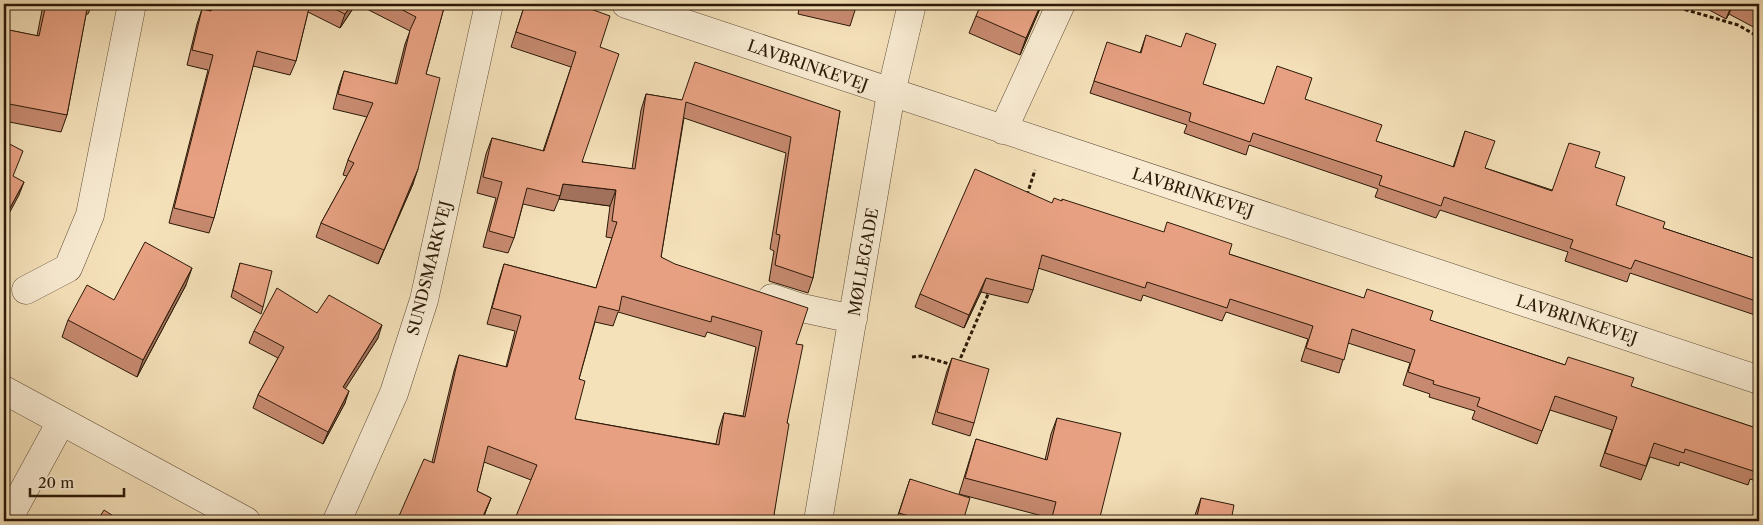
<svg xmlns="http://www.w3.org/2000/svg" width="1763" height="525" viewBox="0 0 1763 525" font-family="'Libre Caslon Text',serif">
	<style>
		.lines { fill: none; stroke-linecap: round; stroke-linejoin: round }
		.minor-casing { stroke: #5d4b34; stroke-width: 29 }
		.path { stroke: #2b1907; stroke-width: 3; stroke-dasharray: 4 2.5; stroke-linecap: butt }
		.minor { stroke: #f8ebd2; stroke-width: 28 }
		.wall { fill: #c78a70; stroke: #2b1907; fill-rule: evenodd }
		.shaded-wall { fill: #a2715b; stroke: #2b1907 }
		.building { fill: #e7a182; stroke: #2b1907; fill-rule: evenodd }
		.labels { text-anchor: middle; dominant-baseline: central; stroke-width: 4; stroke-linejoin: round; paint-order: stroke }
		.street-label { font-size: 16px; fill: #2b1907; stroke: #f8ebd2 }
	</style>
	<rect width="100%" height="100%" fill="#f4e0b9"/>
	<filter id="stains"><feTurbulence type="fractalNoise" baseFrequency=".004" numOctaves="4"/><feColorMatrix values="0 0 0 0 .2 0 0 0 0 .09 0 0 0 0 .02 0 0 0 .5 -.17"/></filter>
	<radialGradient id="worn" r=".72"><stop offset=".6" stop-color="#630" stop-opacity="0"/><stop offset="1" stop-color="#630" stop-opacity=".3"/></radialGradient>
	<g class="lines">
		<defs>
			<path id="minor" d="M626,4l1133,376
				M1003,130l58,-126
				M26,290l42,-22 22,-53 42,-211
				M772,298l30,10 51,11
				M4,390l242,131
				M7,521l54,-99
				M337,521l57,-128 30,-93 65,-296
				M818,521l73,-428 21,-89"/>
		</defs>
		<!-- minor casing -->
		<use href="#minor" class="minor-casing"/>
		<!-- path -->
		<path class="path" d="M1666,4l72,21 21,12
			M1027,195l8,-25
			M912,357l10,-1 31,9
			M958,364l31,-72"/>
		<!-- minor -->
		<use href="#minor" class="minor"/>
	</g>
	<!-- wall -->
	<path class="wall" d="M35,4h57l-4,10h-2l-19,101 -6,17 -57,-11v-92l33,7 6,-31z
		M211,4h145l-16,24 -32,-16 -12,49 -6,14 -37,-9 -39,152 -5,15 -40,-10 39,-153 -21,-5 10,-41 5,-15 7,2z
		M357,4h88l-19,70 -13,110 -35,80 -62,-27 5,-14 26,-47 -4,-1 5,-15 19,-43 -34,-8 6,-23 5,-15 51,13 10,-40 5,-13z
		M525,4h52l23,43 -18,115 50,7 9,-59 5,-16 35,6 159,11 -27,167 -5,15 -39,-12 5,-30 -4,-2 16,-96 -102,-35 -23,139 135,87 -9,79 -14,98 -242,-41 -47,-18 -7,29 14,7 -9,23h-85l2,-5 33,-54 22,-91 5,-16 47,12 9,-36 -28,-7 12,-44 5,-16 92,24 16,-50 -6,-1 4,-31 -51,-7 -5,12 -31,-7 -9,34 -6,15 -25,-6 13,-49 -19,-5 9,-39 6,-16 51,13 28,-84 -60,-20zM618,312l87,25 2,-5 49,15 -13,69 -19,-3 -5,16 -3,15 -141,-25 4,-40 16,-57 18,4z
		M800,4h57l-7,22 -52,-12z
		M1042,4l-22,51 -51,-22 7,-17z
		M1698,4h61v26l-30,-16 -3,5z
		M1146,35l57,49 61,20 41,-5 71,42 77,26 12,-36 20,37 67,22 43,-23 21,38 47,23 96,32v66l-3,-2 2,-8 -128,-43 -3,9 -62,-21 3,-9 -128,-42 -4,8 -61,-21 3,-8 -129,-44 -3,10 -62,-22 3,-8 -97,-32 13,-38 37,-2z
		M1052,203l177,51 530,175v53l-9,-3 -2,6 -68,-23 -1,4 -29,-9 -9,23 -41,-14 12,-36 -62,-20 -13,34 -65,-25 3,-8 -46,-14 1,-3 -27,-9 7,-22 -62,-20 -9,30 -38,-12 7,-22 -82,-27 -4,9 -79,-26 -2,6 -103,-33 -5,22 -5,13 -47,-11 -17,36 -49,-21 5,-13z
		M240,263l23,44 -2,7 -30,-17z
		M186,285l-49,92 -75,-40 6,-17 46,-20z
		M317,313l61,25 -33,50v15l-22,41 -70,-36 5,-13 20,-37 -29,-15 5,-12z
		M952,358l22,65 -4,13 -38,-12 15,-53z
		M1057,418l42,103h-50l1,-3 -91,-24 12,-39 5,-16 69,21 6,-26z
		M910,479l53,42h-67z
		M1201,498l30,23h-37l1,-6z"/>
	<!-- shaded-wall -->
	<path class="shaded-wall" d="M352,4h4l-16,24 5,-14z
		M1041,4h1l-22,51 6,-17z
		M1732,4h1l-4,10 -3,5z
		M418,169l-5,15 -35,80 6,-14z
		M24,182l-5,13 -15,28v-4z
		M563,184l53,6 -6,16 -51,-7z
		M192,268l-6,17 -49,92 6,-17z
		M986,278l-5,14 -17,36 5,-13z
		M382,325l-4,13 -40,62 5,-13z
		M349,391l-4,12 -22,41 5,-12z
		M491,498l-6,15 -3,8h-1z"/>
	<!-- building -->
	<path class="building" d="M46,4h42l-21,111 -63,-12v-74l35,7z
		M213,4h97l-14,57 -39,-10 -43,167 -40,-10 39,-153 -21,-5 10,-41 9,2z
		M325,4h27l-7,10z
		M391,4h54l-19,70 14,4 -22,91 -34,81 -63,-27 33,-60 -6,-3 25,-57 -35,-9 6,-23 53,13 13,-54 6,-13z
		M525,4h52l33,12 -10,31 19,7 -37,108 53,7 11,-75 36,6 13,-38 145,49 -27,167 -38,-13 5,-30 -4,-1 15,-97 -105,-35 -25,155 14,7 133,44 -12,36 7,1 -16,78 2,1 -16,97h-259l23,-56 -49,-19 -11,45 14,7 -10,23h-70l-12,-5 25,-57 10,4 25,-108 48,12 14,-51 -29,-8 12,-44 92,24 21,-66 -5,-1 4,-31 -53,-6 -3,12 -33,-8 -13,50 -25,-7 13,-49 -19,-5 9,-39 52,13 32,-99 -60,-20zM622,296l89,26 1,-6 50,15 -17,86 -21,-4 -5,32 -144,-26 10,-38 -6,-2 20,-73 20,5z
		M834,4h23l-1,5z
		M981,4h60l-15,34 -50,-22z
		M1186,33l30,11 -13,40 61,20 13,-38 35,12 -7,21 77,26 -6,16 78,26 11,-36 30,10 -10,27 67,23 17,-48 31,9 -5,15 30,10 -9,28 49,17 -2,6 96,32v42l-124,-42 -4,9 -61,-21 3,-8 -129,-43 -3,9 -62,-21 3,-9 -129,-43 -3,9 -61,-21 2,-8 -97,-32 13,-39 34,11 5,-18 35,12z
		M4,141l19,10 -10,25 11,6 -20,37z
		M975,169l77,34 2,-5 8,3v-2l102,33 3,-10 65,22 -3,10 135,44 3,-9 66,22 -3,9 135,45 3,-8 66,21 -3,8 128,43v38l-4,-1 -2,5 -68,-22 -1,4 -30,-10 -8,23 -41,-13 12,-36 -62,-21 -13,35 -65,-25 3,-8 -47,-14 1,-3 -26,-9 7,-22 -63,-21 -8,31 -38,-12 7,-22 -83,-27 -3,9 -80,-26 -2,6 -103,-33 -9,35 -47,-12 -17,37 -49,-21z
		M145,242l47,26 -49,92 -75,-40 19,-35 27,15z
		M240,263l32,8 -9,36 -30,-17z
		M277,288l40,25 12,-18 53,30 -39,62 6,4 -21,41 -70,-37 26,-48 -30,-16z
		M952,358l37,11 -15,54 -37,-11z
		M1057,418l64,15 -22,88h-48l5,-19 -91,-24 11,-39 71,21z
		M910,479l60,19 -7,23h-52l1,-4 -13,-4z
		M1201,498l33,7 -3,16h-35z
		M104,510l17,11h-24z"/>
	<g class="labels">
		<!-- street labels -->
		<g class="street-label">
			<text transform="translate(808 65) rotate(19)">LAVBRINKEVEJ</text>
			<text transform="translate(1193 192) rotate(18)">LAVBRINKEVEJ</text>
			<text transform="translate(863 262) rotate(-80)">MØLLEGADE</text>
			<text transform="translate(429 268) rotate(-76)">SUNDSMARKVEJ</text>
			<text transform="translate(1577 319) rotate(18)">LAVBRINKEVEJ</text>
		</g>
	</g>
	<!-- margin -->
	<rect width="1763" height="525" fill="none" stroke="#f4e0b9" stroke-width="20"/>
	<rect x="5" y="5" width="1753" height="515" fill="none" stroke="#2b1907" stroke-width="2.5"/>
	<rect x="10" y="10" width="1743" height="505" fill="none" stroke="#2b1907"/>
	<!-- scale -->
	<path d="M30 488v8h94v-8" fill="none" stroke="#2b1907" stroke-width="2.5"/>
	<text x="38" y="488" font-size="15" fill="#2b1907" stroke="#f8ebd2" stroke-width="4" paint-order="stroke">20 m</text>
	<rect width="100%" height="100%" filter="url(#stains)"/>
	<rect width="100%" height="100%" fill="url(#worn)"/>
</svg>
